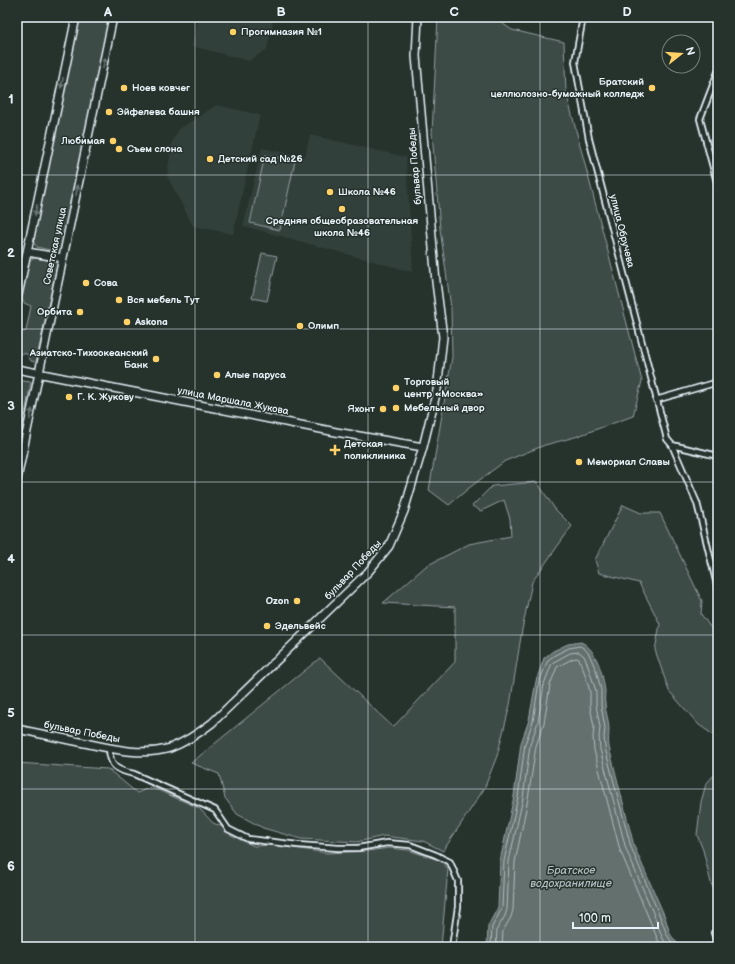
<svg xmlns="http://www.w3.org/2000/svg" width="735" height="964" viewBox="0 0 735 964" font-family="'Balsamiq Sans',sans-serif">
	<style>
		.built { fill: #333f3a }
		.green { fill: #3e4b47; stroke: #939ea0 }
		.water { fill: #636f6d; stroke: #98a3a5 }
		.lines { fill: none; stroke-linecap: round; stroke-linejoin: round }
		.shore { stroke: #b3bdc0; stroke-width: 1 }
		.street-casing { stroke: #e8f1f8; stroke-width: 8 }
		.secondary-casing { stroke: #e8f1f8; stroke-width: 10 }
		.street { stroke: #26332d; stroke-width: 4.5 }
		.secondary { stroke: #26332d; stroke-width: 7 }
		.oneway { fill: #6a7674 }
		.grid { fill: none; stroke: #e8f1f8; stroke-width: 1; stroke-opacity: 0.55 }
		.poi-dot { fill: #ffd166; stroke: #26332d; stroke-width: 1.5 }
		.labels { text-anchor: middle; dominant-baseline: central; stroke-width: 3; stroke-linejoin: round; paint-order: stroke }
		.poi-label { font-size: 10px; font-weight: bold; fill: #e8f1f8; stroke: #26332d; text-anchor: start }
		.street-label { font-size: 10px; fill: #e8f1f8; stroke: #26332d }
		.water-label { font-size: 11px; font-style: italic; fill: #b3bdc0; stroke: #26332d }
		.neatline { fill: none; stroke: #e8f1f8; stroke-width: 1.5 }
		.grid-label { font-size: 13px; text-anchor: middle; font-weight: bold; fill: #e8f1f8 }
	</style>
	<rect width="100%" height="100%" fill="#26332d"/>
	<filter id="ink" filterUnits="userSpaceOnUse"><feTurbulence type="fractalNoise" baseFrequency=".025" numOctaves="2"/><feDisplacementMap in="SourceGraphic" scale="8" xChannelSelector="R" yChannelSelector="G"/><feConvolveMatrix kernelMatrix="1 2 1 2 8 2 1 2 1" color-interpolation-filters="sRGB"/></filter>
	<g filter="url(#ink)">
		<!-- built -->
		<path class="built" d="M198,17h76l-7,32 -18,12 -57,-15z
			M217,105l43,10 -27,119 -40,-8 -26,-50 5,-34 7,-13z
			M310,135l96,22 7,115 -170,-46 19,-78 43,9z"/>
		<!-- green -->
		<path class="green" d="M80,17h30l-49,231 -3,3h-4l-17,-4 -4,-5z
			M438,17h55l19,13 52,12 2,50 76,289 -9,35 -58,21 -30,8 -40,16 -36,27 -20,17 -20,-15 23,-133 -1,-49 -11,-79 -8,-96z
			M265,155l30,6 -15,69 -30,-7z
			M262,253l15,3 -10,45 -15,-3z
			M35,258l19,3 3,1v3l-21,97 -5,-1 -4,-7 -5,-1 -5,4v-24l9,-2 5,-25 -7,-3 -3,-7 8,-34 2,-3z
			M17,380l14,2 -14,73z
			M537,482l18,27 17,17 -40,56 -10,48 -12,75 -13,51 -13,33 -41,62 -20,-10 -39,-5 -27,6 -56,-3 -38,-11 -26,-14 -12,-16 -6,-24 -28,-11 129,-105 73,69 62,-65v-55l-72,-4 43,-37 43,-22 42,-8 -1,-17 -6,-19 -23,11 -9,-5 20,-20z
			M623,505l18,8h19l42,88 -1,13 12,17 5,8v99l-19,-13 -30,-34 -14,-41 5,-26 -21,-41 -40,-10 -4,-13z
			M17,763l91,6 29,24 14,-6 48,21 14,15 15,6 9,9 17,8 20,-1 53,8 41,-2 21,-3 19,2 34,11 6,8 -7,78h-424z
			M718,773v126l-7,-16 -8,-33 -6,-15 4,-33 5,-18 8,-9z"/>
		<!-- water -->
		<path class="water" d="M581,642c16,7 22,33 24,49 0,4 -1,8 0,12 0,9 4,17 4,25 0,7 -1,12 0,19l25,99 31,71 5,17 10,13h-193l1,-21 10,-19 2,-46 14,-65 7,-53 8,-23 7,-39 8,-23 9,-7 15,-7z"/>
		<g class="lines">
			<!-- shore -->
			<path class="shore" d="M491,947l1,-20 10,-19 2,-47 14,-64 7,-53 8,-23 6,-39 9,-22 7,-5 14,-7 11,-2 5,3 4,5 7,16 5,20v15l4,23 -1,9 1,11 26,99 30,72 6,16 8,12
				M496,947l1,-18 8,-13 2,-7 2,-48 14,-63 7,-53 8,-23 6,-38 8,-21 18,-10 9,-1 5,4 3,7 9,28v14l4,22 -1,10 1,12 26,100 30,71 6,17 6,10
				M502,947l1,-16 8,-14 2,-7 2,-48 13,-63 8,-53 8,-23 6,-38 7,-18 15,-8 5,-1 2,1 6,15 5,18v14l4,21 -1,10 1,13 26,100 41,97"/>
			<defs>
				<path id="street" d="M583,17l-8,45 14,77 78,300 5,6 25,58 21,86
					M718,72l-18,47 18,67
					M656,400l62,-18
					M672,445l46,11
					M109,748c1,19 7,22 25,26l81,36 13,19 20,10 50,6 40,3h20l29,-5 23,2 26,10 14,7 8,19v26l-6,40
					M714,933l4,11"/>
				<path id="secondary" d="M27,252l36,6
					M17,300l59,-283
					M17,369l319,63 87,15
					M17,479l96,-462
					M17,729c21,4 42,9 63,13 29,6 61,15 90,6 16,-6 29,-15 42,-25l156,-151 21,-26 15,-35 19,-64 14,-57 6,-53 -7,-55 -20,-226 2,-39"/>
			</defs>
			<!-- street casing -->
			<use href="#street" class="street-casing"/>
			<!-- secondary casing -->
			<use href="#secondary" class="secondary-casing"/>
			<!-- street -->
			<use href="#street" class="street"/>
			<!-- secondary -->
			<use href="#secondary" class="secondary"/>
		</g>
		<!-- one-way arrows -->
		<defs><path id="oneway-solid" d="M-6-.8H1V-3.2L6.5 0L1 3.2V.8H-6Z"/></defs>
		<g class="oneway">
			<use href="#oneway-solid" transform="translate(104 63) rotate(-78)"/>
			<use href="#oneway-solid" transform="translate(62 83) rotate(102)"/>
			<use href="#oneway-solid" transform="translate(77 190) rotate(-78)"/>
			<use href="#oneway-solid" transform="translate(36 210) rotate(101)"/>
			<use href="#oneway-solid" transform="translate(31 414) rotate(-78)"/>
		</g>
	</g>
	<!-- grid -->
	<path class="grid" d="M195,17v930M368,17v930M540,17v930M17,175h701M17,329h701M17,482h701M17,635h701M17,789h701"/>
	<!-- markers -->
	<g class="poi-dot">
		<circle cx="233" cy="32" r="4"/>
		<circle cx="124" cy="88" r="4"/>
		<circle cx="652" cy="88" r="4"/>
		<circle cx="109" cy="112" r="4"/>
		<circle cx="113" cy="141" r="4"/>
		<circle cx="119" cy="149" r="4"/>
		<circle cx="210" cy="159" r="4"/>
		<circle cx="330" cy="192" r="4"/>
		<circle cx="342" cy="209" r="4"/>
		<circle cx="86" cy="283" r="4"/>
		<circle cx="119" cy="300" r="4"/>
		<circle cx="80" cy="312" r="4"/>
		<circle cx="127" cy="322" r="4"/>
		<circle cx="300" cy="326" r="4"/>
		<circle cx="156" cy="359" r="4"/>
		<circle cx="217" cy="375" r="4"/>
		<circle cx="396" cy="388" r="4"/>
		<circle cx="69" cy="397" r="4"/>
		<circle cx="396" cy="408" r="4"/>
		<circle cx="383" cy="409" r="4"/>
		<path d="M333 444h4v4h4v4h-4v4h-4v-4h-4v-4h4z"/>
		<circle cx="579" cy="462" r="4"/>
		<circle cx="297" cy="601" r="4"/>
		<circle cx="267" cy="626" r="4"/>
	</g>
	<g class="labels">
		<!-- poi labels -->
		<g class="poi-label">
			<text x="241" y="32">Прогимназия №1</text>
			<text x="644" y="82" text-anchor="end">Братский<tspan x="644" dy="12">целлюлозно-бумажный колледж</tspan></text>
			<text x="132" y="88">Ноев ковчег</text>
			<text x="117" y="112">Эйфелева башня</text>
			<text x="105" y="141" text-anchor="end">Любимая</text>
			<text x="127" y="149">Съем слона</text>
			<text x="218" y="159">Детский сад №26</text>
			<text x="338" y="192">Школа №46</text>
			<text x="342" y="221" text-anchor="middle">Средняя общеобразовательная<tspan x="342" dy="12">школа №46</tspan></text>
			<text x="94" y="283">Сова</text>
			<text x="127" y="300">Вся мебель Тут</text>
			<text x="72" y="312" text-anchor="end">Орбита</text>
			<text x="135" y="322">Askona</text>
			<text x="308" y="326">Олимп</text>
			<text x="148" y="353" text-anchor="end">Азиатско-Тихоокеанский<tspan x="148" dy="12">Банк</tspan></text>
			<text x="225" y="375">Алые паруса</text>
			<text x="404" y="382">Торговый<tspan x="404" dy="12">центр «Москва»</tspan></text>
			<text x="77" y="397">Г. К. Жукову</text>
			<text x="404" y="408">Мебельный двор</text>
			<text x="375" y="409" text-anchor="end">Яхонт</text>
			<text x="344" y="444">Детская<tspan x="344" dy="12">поликлиника</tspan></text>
			<text x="587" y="462">Мемориал Славы</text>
			<text x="289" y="601" text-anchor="end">Ozon</text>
			<text x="275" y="626">Эдельвейс</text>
		</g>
		<!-- street labels -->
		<g class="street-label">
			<text transform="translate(415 166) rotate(-95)">бульвар Победы</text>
			<text transform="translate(622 231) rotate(76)">улица Обручева</text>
			<text transform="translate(55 246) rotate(-78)">Советская улица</text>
			<text transform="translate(233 401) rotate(11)">улица Маршала Жукова</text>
			<text transform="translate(353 570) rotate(-47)">бульвар Победы</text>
			<text transform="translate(82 732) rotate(11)">бульвар Победы</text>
		</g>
		<!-- water labels -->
		<g class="water-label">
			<text x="571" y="870">Братское<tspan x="571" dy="13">водохранилище</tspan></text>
		</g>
	</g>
	<!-- margin -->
	<rect width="735" height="964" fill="none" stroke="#26332d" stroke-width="44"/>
	<!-- north arrow -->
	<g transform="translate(681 54) rotate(73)"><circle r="19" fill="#26332d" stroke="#747f7e"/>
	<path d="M0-3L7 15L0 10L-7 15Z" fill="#ffd166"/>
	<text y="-6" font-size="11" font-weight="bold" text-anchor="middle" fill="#e8f1f8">N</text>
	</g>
	<!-- scale -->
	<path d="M573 922v6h85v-6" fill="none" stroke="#e8f1f8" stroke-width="2"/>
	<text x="579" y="922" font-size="12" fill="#e8f1f8" stroke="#26332d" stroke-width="3" paint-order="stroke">100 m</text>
	<rect x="22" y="22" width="691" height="920" class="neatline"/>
	<g class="grid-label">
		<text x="108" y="16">A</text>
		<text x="281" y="16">B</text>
		<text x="454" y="16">C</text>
		<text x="627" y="16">D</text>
		<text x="11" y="103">1</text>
		<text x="11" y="257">2</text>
		<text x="11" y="410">3</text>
		<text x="11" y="563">4</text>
		<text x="11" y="717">5</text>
		<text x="11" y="870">6</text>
	</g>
</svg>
